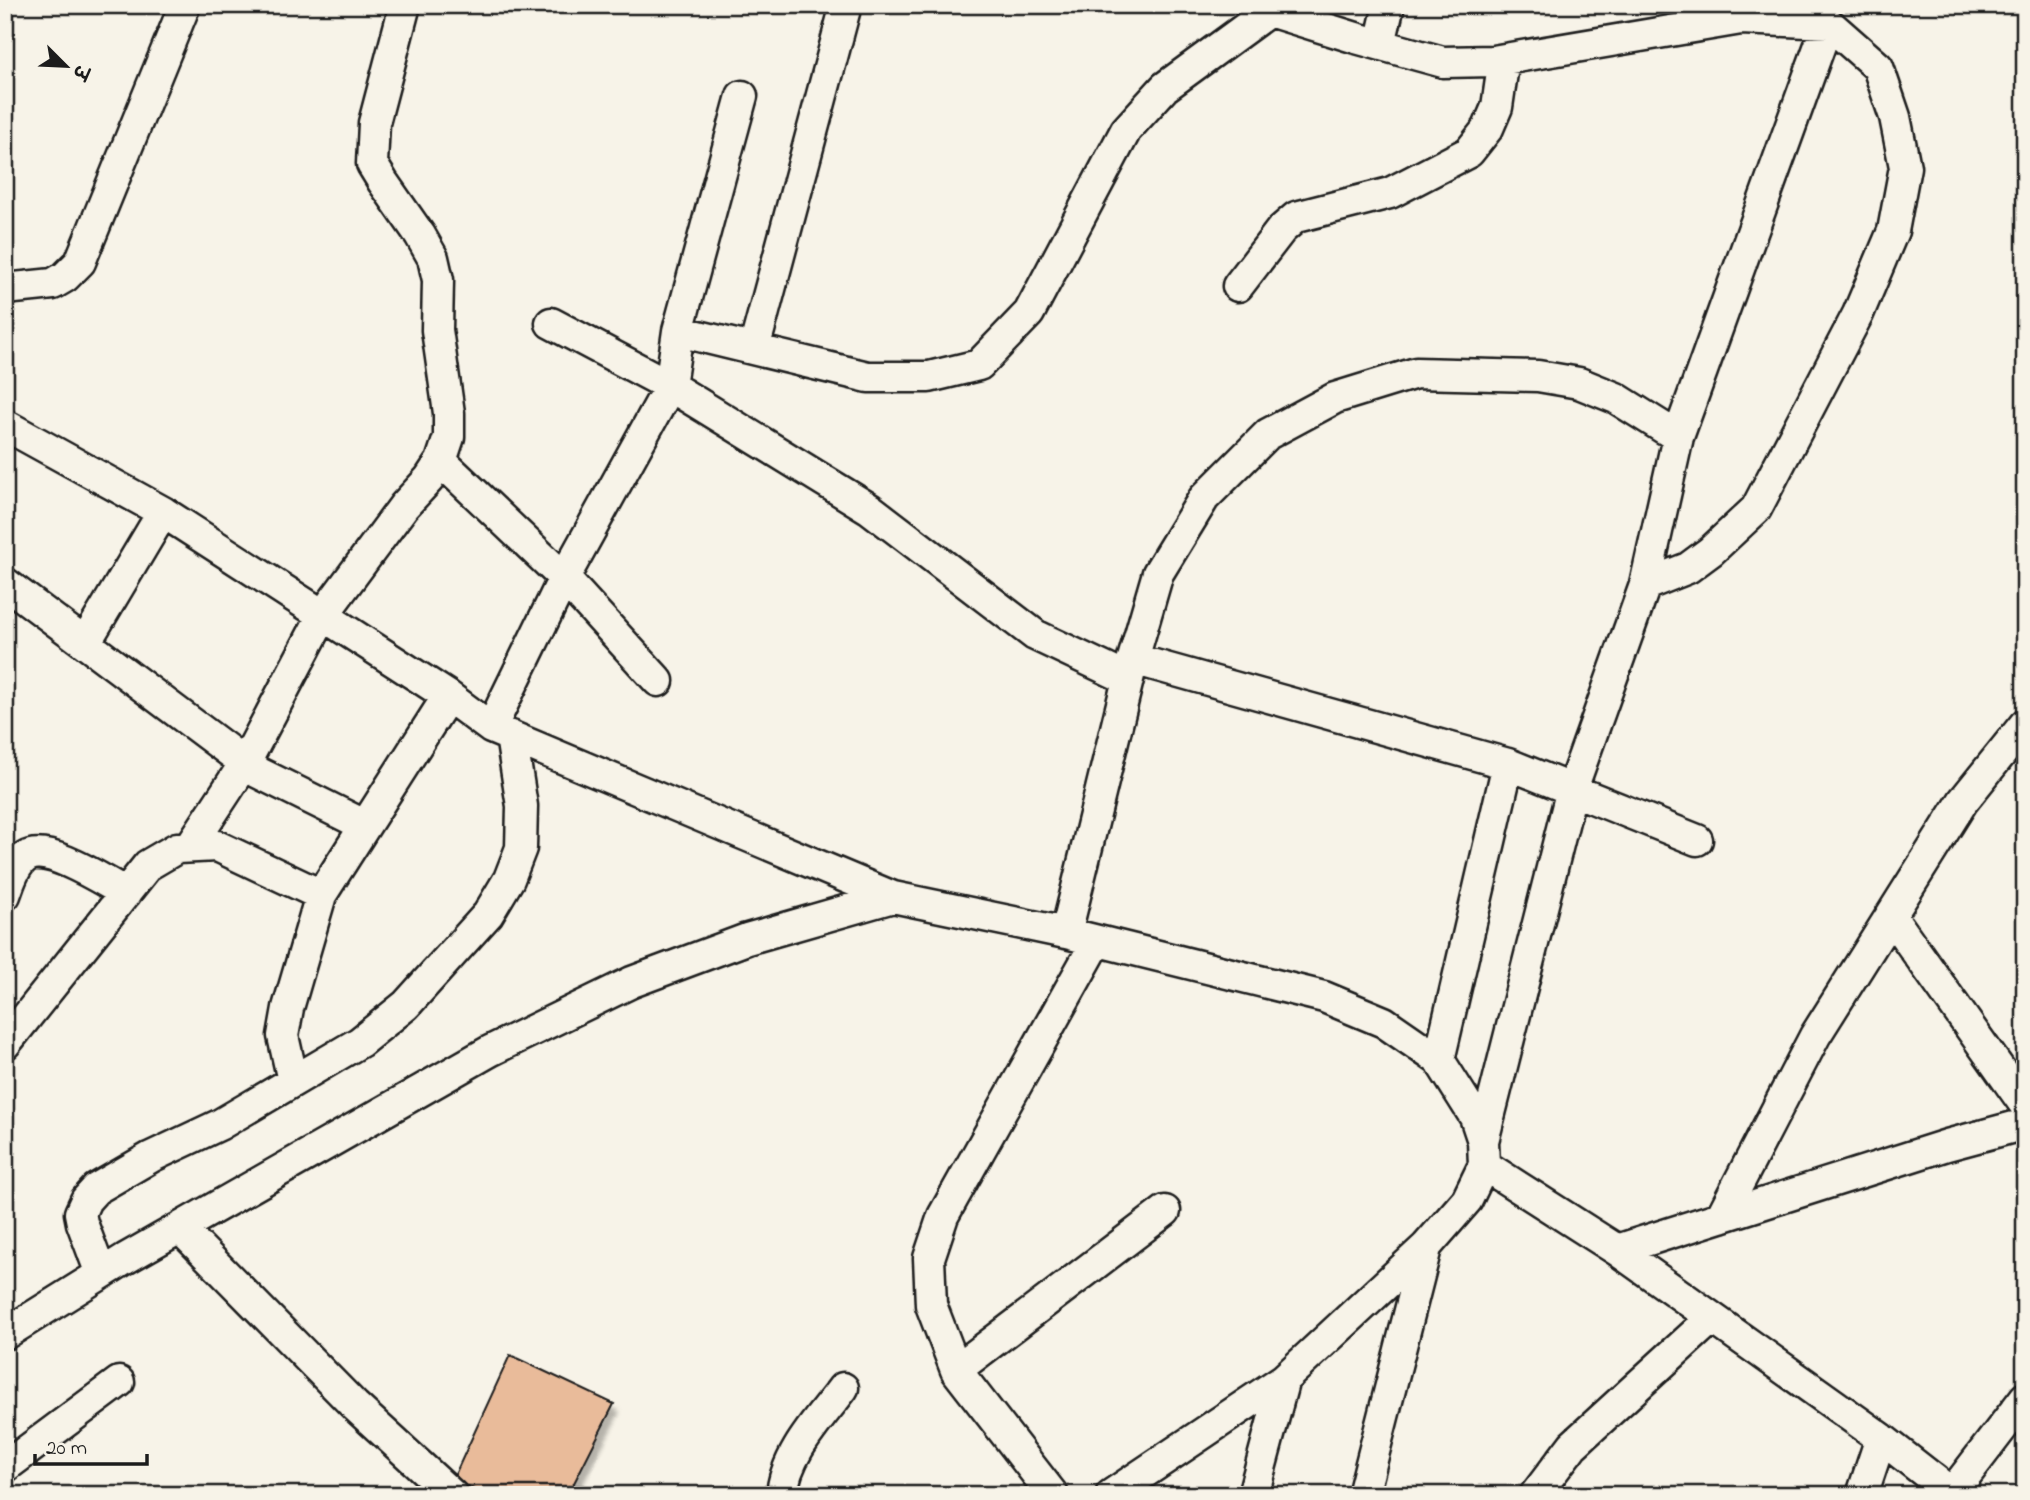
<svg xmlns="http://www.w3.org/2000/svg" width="2030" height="1500" viewBox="0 0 2030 1500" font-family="'Indie Flower','Playpen Sans Deva',sans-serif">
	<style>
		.building { fill: #e9bb9a; stroke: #1c1c1c; stroke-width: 2; filter: url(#shadow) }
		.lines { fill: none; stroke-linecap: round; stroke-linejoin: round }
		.street-casing { stroke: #1c1c1c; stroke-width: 35 }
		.street { stroke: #f7f3e8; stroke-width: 30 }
	</style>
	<defs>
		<filter id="shadow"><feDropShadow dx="4.5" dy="8" stdDeviation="2" flood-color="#0004"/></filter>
	</defs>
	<rect width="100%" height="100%" fill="#f7f3e8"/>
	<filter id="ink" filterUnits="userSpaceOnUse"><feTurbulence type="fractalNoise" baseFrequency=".0143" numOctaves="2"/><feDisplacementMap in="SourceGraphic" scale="14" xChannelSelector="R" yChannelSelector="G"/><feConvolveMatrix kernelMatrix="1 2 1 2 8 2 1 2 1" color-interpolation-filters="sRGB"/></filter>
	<g filter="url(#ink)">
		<!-- building -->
		<path class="building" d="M510,1355l104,49 -46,91h-82l-33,-16z"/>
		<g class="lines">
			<defs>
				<path id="street" d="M1250,5l106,33 87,24 50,-1 248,-42 87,4 50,44 17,50 10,50 -12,64 -35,83 -102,195 -45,42 -23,17 -43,17
					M1380,44l9,-39
					M1238,286l43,-56 15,-13 94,-24 79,-41 19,-24 9,-21 7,-48
					M5,289l48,-5 12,-7 15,-15 105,-257
					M551,323l119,63 200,123 165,126 93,44
					M678,331l190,46h61l50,-12 50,-52 97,-183 39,-43 104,-76
					M754,349l92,-344
					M5,425l158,87 285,184 43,32 402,169 173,36 258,64 60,25 55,38 36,57 8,24 1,24 -17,35 -41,47 -142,132 -173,116
					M441,461l123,117 94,103
					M5,583l252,189 107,53
					M85,643l78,-131
					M1133,659l25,-86 46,-75 64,-64 67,-36 81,-25 122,3 41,7 37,15 62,39
					M491,728l73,-150 106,-192 8,-55 64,-235
					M1508,764l189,76
					M190,847l55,-84 78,-148 81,-109 25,-27 12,-18 8,-24v-24l-12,-83 1,-50 -5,-22 -13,-23 -37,-53 -11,-18 2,-41 31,-118
					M5,895c5,-13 9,-30 21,-38 21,-14 79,25 100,36
					M1891,916l134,189
					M1066,933l67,-274 375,105 -69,296
					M1097,941l-154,275 -14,42 2,47 25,65 209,-159
					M5,1044l143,-179 29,-17 40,-2 104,49
					M293,1081l-10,-45 5,-28 33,-113 127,-199
					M1483,1141l89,-352 73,-204 33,-148 150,-414
					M1484,1165l133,85 264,188 73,57
					M1721,1217l94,-181 148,-235 62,-77
					M180,1228l175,178 97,89
					M1617,1250l330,-105 78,-21
					M101,1274l-19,-51 -2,-10 6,-13 10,-11 55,-32 68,-32 141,-83 46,-37 82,-91 21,-35 12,-31 1,-42 -11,-70
					M5,1334l120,-75 365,-208 142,-69 115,-43 146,-42
					M956,1370l97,125
					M5,1467l114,-85
					M1952,1493l73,-95
					M782,1495c3,-41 38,-76 61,-107
					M1253,1495l31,-116
					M1363,1495l63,-247
					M1535,1495l38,-50 139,-127
					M1862,1495l19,-57"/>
			</defs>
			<!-- street casing -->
			<use href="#street" class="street-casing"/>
			<!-- street -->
			<use href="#street" class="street"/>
		</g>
	</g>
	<!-- margin -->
	<rect width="2030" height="1500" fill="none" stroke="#f7f3e8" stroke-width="28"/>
	<rect x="14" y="14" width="2002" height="1472" fill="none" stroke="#1c1c1c" stroke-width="2.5" filter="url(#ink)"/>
	<!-- north arrow -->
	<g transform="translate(66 66) rotate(114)" stroke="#f7f3e8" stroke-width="5" paint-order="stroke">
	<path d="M0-5L12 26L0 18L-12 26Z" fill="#1c1c1c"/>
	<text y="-10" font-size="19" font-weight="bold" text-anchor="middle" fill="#1c1c1c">उ</text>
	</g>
	<!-- scale -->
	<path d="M35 1454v10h112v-10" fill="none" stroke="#1c1c1c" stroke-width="3.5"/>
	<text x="46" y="1454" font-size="21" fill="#1c1c1c" stroke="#f7f3e8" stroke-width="5" paint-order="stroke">20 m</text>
</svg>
